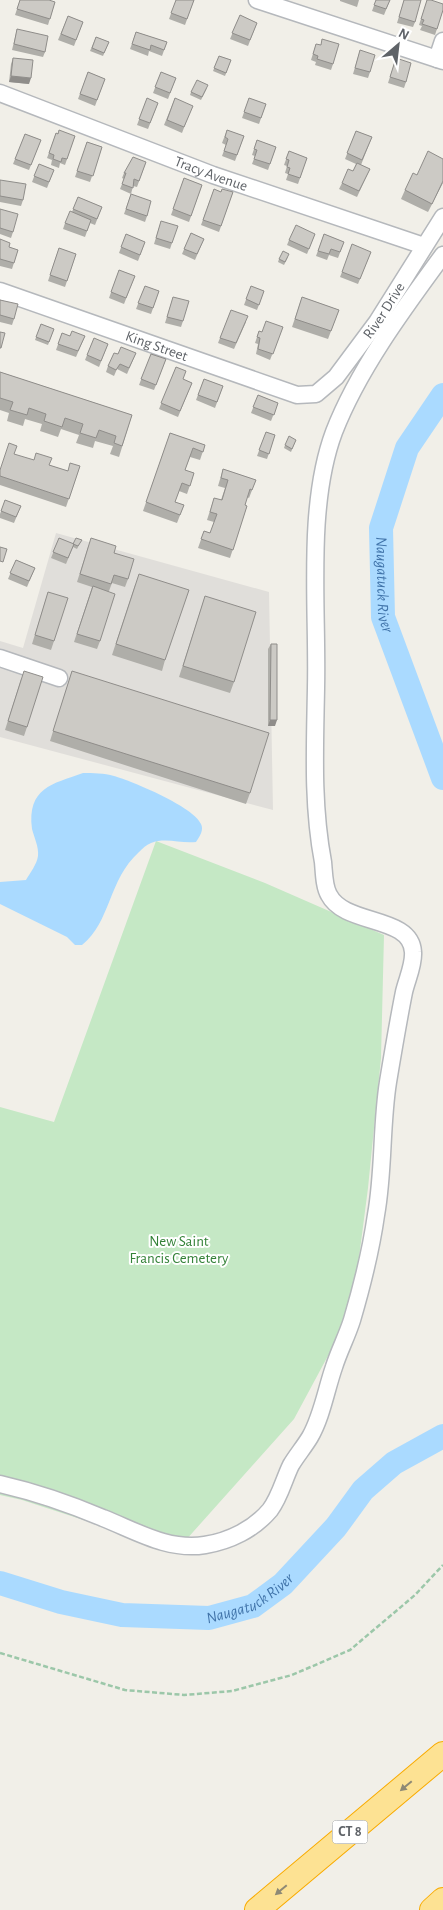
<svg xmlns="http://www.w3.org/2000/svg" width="443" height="1910" viewBox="0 0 443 1910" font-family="'Alegreya Sans',sans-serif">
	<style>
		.industrial { fill: #e0deda }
		.green { fill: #c5e8c5 }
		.water { fill: #aadaff }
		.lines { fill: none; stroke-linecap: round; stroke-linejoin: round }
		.river { stroke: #aadaff; stroke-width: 24 }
		.minor-casing { stroke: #b5b8bc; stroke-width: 19 }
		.highway-casing { stroke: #f9ab00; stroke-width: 26 }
		.path { stroke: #9cc7a9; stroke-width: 2.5; stroke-dasharray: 5 2.5; stroke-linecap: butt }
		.minor { stroke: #fff; stroke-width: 16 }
		.highway { stroke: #fde293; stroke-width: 24 }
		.wall { fill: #afaea9 }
		.shaded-wall { fill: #8f8d8a }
		.building { fill: #cccac5; stroke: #8f8d8a }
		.oneway { fill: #8e8975 }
		.labels { text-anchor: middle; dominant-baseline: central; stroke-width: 4; stroke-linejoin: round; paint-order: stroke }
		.shield { fill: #fff; stroke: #8f9295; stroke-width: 1 }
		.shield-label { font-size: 14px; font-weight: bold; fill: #5f6368 }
		.street-label { font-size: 15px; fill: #5f6368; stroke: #fff }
		.park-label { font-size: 15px; fill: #348238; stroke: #fff }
		.water-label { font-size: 16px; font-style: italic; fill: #4174aa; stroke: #fff }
	</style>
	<rect width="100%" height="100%" fill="#f1efe8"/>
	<!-- industrial -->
	<path class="industrial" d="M56,533l213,59 4,218 -273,-73v-96l23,7z"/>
	<!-- green -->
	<path class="green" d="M156,841l109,42 119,52 -3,123 -13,130 -11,85 -13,53 -50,93 -109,122 -83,-15 -80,-26 -22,-5v-388l54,15z"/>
	<!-- water -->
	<path class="water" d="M83,773c10,0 21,0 31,3 18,5 80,31 87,48 3,6 -1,12 -5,18 -15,2 -30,-5 -45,1 -5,2 -8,5 -12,9 -31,28 -28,70 -57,93h-7l-8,-8 -67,-33v-22l26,-2c4,-7 11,-16 12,-24 1,-9 -4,-19 -6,-27 -5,-41 20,-45 51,-56z"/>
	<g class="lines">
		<!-- river -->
		<g class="river">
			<path id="s1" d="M443,395l-36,53 -26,80 2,89 60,161"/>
			<path id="s2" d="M0,1583l61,19 61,13 87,3 44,-12 30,-22 53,-57 27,-37 31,-27 49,-27"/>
		</g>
		<defs>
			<g id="minor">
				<path d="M257,0l186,61"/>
				<path d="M437,59l6,-18"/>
				<path id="s3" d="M0,93l213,82 211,71"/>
				<path id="s4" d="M0,291l297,104 19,-1 20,-17 41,-55 66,-105"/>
				<path d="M0,658l59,20"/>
				<path d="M0,1484c35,8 70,20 103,34 33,13 65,33 102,27 25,-4 49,-16 65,-35 10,-13 14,-31 21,-45 6,-10 13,-18 19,-28 12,-21 16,-47 24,-70 5,-16 13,-31 18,-47 10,-34 19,-70 24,-105 8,-44 5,-89 12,-133 5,-30 10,-60 16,-90 3,-13 10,-27 9,-40 -2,-37 -68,-26 -84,-57 -5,-8 -5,-23 -6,-33 -11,-58 -8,-115 -7,-174 2,-80 -10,-181 18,-256 24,-62 70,-124 109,-177"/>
			</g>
			<path id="highway" d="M257,1910l186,-156
				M432,1910l11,-10"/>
		</defs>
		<!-- minor casing -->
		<use href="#minor" class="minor-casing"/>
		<!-- highway casing -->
		<use href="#highway" class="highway-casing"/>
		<!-- path -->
		<path class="path" d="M0,1653l125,37 59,5 48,-4 60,-16 58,-25 65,-55 28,-30"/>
		<!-- minor -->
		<use href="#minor" class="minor"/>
		<!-- highway -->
		<use href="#highway" class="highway"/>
	</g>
	<!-- wall -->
	<path class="wall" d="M20,0l35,2 -7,23 -33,-10z
		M176,0h18l-9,25 -16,-6z
		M340,0h19l-2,7 -17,-6z
		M376,0h14l-6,15 -12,-4z
		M404,0l11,22 -2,5 -16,-4z
		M427,0l16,10 -8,25 -15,-5 2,-4 -3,-1z
		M240,15l17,8 -9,23 -18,-7z
		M68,16l15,6 -9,24 -16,-6z
		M17,29l28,23 -2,5 -31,-7z
		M136,32l31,10 -5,14 -13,-5 -1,5 -18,-7z
		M96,37l13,5 -6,14 -13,-5z
		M316,44l17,20 -2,6 -16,-5 1,-3 -5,-2z
		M360,50l10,22 -2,6 -15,-4z
		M219,56l12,4 -6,16 -12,-5z
		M13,58l16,26 -20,-2 2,-18z
		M396,58l10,24 -2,6 -16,-5z
		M88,72l17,7 -10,27 -17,-7z
		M161,72l15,6 -8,21 -15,-6z
		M207,88l-6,12 -11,-5 1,-3z
		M147,98l11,5 -10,26 -11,-4z
		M175,98l15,14 -8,21 -18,-8z
		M249,98l17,6 -7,20 -17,-6z
		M227,130l17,6 -9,25 -13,-5 4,-11 -4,-2z
		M356,131l16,6 -11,28 9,4 -13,28 -18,-8 3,-6 11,-12 3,-7 -11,-5z
		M56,133l19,3 -10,29 -5,-2 -1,5 -8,-3 1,-5 -5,-2z
		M25,134l16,6 -12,30 -16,-6z
		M257,140l19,7 -8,23 -16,-6 3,-8 -3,-1z
		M87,142l15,5 -12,35 -15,-5z
		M289,151l18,7 -9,26 -12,-4 2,-6 -3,-1 2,-7 -3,-1z
		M146,162l-9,25 -4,-1 -2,8 -11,-5 4,-10 -2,-1 2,-5z
		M39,164l15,6 -7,18 -15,-6z
		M417,175l26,8 -15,29 -27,-13 4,-9z
		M184,178l18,7 -13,37 -18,-7z
		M0,180l23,20 -2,6 -21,-4z
		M214,189l7,3h12l-14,40 -18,-7z
		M131,194l16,22 -2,6 -21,-8z
		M78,197l24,10 -7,18 -5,-2 -5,14 -22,-8 2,-6 7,-11z
		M0,209l13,23 -2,6 -11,-4z
		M161,221l11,22 -2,6 -16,-5z
		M191,233l13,6 -9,21 -13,-6z
		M126,234l19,8 -7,19 -19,-8z
		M315,234l-8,20 -20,-9 2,-5z
		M324,234l20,8 -6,16 -9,-3 -2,5 -11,-4z
		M0,239l9,8 9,3 -6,19 -12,-3z
		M59,248l17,6 -11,33 -17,-6z
		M371,252l-13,32 -18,-7 2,-5z
		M288,257l-4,8 -6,-3 1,-3z
		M119,270l16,6 -11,28 -15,-6z
		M145,286l14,5 -8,23 -15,-5z
		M251,286l13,5 -7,19 -13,-5z
		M173,297l10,24 -2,6 -16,-4z
		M302,297l37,13 -11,29 -36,-12z
		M0,300l14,19 -2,6 -12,-3z
		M231,310l15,12 -12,27 -16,-6z
		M41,324l13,5 -6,16 -13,-5z
		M283,327l-13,33 -14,-6 2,-10 -3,-1 4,-12 3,1z
		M62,333l8,3h15l-9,21 -20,-7z
		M94,338l14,6 -9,23 -14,-7z
		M136,353l-9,21 -10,-5 -3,7 -8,-4 2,-6 10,-12z
		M151,354l15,5 -12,31 -15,-5z
		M176,367l7,12 9,4 -14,34 -19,-8z
		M0,372l132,43 -13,42 -9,-3 3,-8 -18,-5 -2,7 -17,-5 3,-8 -18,-6 -3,8 -18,-6 2,-7 -17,-5 -2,7 -16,-5 2,-8 -9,-3z
		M204,379l19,7 -8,22 -19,-8z
		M258,395l20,8 -7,18 -20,-8z
		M266,432l9,3 -8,24 -10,-3z
		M170,433l35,12 -5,15 -10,-3 -5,13 9,3 -7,21 -8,-3 -4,11 9,3 -7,18 -34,-12z
		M296,440l-5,12 -7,-4 1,-3z
		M49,465l19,6 12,-5 -14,41 -66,-22v-16z
		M223,469l33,11 -7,18 -2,-1 -2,8 2,1 -17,52 -32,-10 6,-17 6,2 4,-11 -7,-2 7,-22 7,2 4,-12 -7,-2z
		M5,500l16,6 -7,17 -14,-5v-4z
		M59,538l14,6 7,-1 -3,6 -4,-2 -7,17 -15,-6z
		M88,547l26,6 14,26 -3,8 -13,-4 -3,8 -9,50 -3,8 -23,-7 18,-55 -15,-5z
		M16,560l19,8 -8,19 -19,-8z
		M135,585l30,75 -3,11 -50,-16z
		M48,592l6,49 -3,9 -19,-6z
		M205,596l29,86 -4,11 -51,-16z
		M271,644l4,82h-7v-77z
		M72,671l178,122 -4,11 -196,-63z
		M21,679l6,48 -3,9 -19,-6z"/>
	<!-- shaded-wall -->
	<path class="shaded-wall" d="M11,76l20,2 -2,6 -20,-2z
		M270,720h7l-2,6h-7z"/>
	<!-- building -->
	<path class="building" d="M20,0h29l6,2 -5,17 -33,-10z
		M176,0h18l-7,19 -16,-6z
		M376,0h14l-4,9 -12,-4z
		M404,0h17l-6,22 -16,-5z
		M427,0h4l12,4v6l-6,19 -15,-5 2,-4 -3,-1z
		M240,15l17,8 -7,17 -18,-7z
		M68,16l15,6 -7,18 -15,-6z
		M17,29l31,7 -3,16 -31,-8z
		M136,32l31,10 -3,8 -13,-5 -1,5 -18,-6z
		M96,37l13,5 -5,11 -12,-5z
		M322,39l17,5 -6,20 -16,-5 1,-3 -5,-2 3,-10 5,1z
		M360,50l15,5 -5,17 -15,-4z
		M219,56l12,4 -5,13 -12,-5z
		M13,58l20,2 -2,18 -20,-2z
		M396,58l15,5 -5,19 -16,-5z
		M88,72l17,7 -8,21 -17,-6z
		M161,72l15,6 -6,15 -15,-6z
		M197,80l11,5 -6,12 -11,-5z
		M147,98l11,5 -8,20 -11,-4z
		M175,98l18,8 -9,21 -17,-7z
		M249,98l17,6 -5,14 -17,-6z
		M59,130l16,6 -8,23 -5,-1 -1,4 -8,-3 1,-4 -5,-2 7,-20 2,1z
		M227,130l17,6 -7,19 -13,-4 4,-12 -3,-2z
		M356,131l16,6 -10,23 -15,-7z
		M25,134l16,6 -10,25 -16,-6z
		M257,140l19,7 -6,17 -16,-5 3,-9 -3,-1z
		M87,142l15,5 -9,29 -16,-5z
		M289,151l18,7 -7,20 -12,-4 2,-6 -3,-1 2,-7 -3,-1z
		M428,151l15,8v22l-11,23 -27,-14 8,-17 4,2z
		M133,157l13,5 -7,19 -5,-2 -1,9 -11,-4 4,-11h-2z
		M357,163l13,6 -11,22 -17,-8 6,-14 5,2z
		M39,164l15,6 -5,12 -15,-6z
		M184,178l18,7 -11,31 -18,-7z
		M0,180l26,4 -3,16 -23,-4z
		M214,189l7,3 1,-3 11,3 -12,34 -18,-6z
		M131,194l20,7 -4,15 -21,-7z
		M78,197l24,10 -5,12 -24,-10z
		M0,209l18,5 -5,18 -13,-4z
		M70,211l21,9 -4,11 -22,-8z
		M161,221l17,5 -6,17 -16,-5z
		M296,225l19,9 -6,15 -20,-9z
		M191,233l13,6 -7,15 -13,-5z
		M126,234l19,8 -5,13 -19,-8z
		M324,234l20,8 -4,10 -9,-3 -2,5 -11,-3z
		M0,239l10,4 -1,4 9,3 -4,13 -14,-4z
		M352,244l19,8 -11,27 -18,-7z
		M59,248l17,6 -9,27 -17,-6z
		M283,251l6,3 -4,8 -6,-3z
		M119,270l16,6 -9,22 -15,-6z
		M145,286l14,5 -6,17 -15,-5z
		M251,286l13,5 -5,14 -13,-6z
		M173,297l16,4 -6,20 -16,-4z
		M302,297l37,13 -8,21 -36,-12z
		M0,300l18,4 -4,15 -14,-4z
		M231,310l17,6 -12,27 -16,-5z
		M266,321l17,6 -10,27 -15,-5 2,-11 -3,-1 2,-6 3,1z
		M41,324l13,5 -5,13 -13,-5z
		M72,331l13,5 -7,15 -20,-7 4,-11 8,3z
		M0,332l5,1 -4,15h-1z
		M94,338l14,6 -7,17 -14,-6z
		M121,347l15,6 -7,15 -9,-4 -4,6 -8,-4 6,-13 4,1z
		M151,354l15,5 -10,26 -15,-6z
		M176,367l10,4 -3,8 9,4 -12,28 -19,-8z
		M0,372l132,43 -10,31 -8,-3 2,-7 -17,-6 -3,8 -16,-5 3,-9 -18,-6 -3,9 -18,-6 2,-7 -17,-6 -2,7 -17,-5 3,-8 -13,-4z
		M204,379l19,7 -6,16 -19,-7z
		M258,395l20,8 -4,12 -21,-8z
		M266,432l9,3 -6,19 -10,-4z
		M170,433l35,12 -2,7 -10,-4 -8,22 9,3 -4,13 -8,-3 -7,19 9,3 -4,10 -34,-13z
		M289,436l7,4 -4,9 -7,-4z
		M9,443l8,3 -3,8 20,6 2,-7 16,5 -3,7 19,6 2,-8 10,3 -11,33 -69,-23v-6z
		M223,469l33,11 -4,10 -2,-1 -5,16 2,1 -14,44 -32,-11 3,-8 6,2 7,-19 -7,-2 4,-14 8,2 6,-20 -7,-2z
		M5,500l16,6 -5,11 -15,-6z
		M59,538l15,6 -6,14 -15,-6z
		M76,538l6,2 -4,6 -5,-2z
		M91,538l25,8 -2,7 20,6 -6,20 -14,-4 -3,9 -31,-10z
		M0,547l7,2 -4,13 -3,-1z
		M16,560l19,8 -6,13 -19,-8z
		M139,574l50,16 -24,70 -49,-16z
		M93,586l22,8 -15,47 -23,-7z
		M48,592l20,6 -14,43 -19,-6z
		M205,596l51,16 -22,70 -51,-16z
		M271,644h6v76h-7z
		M24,671l19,6 -16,50 -19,-6z
		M72,671l197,62 -19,60 -197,-62z"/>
	<!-- one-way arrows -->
	<defs><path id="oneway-solid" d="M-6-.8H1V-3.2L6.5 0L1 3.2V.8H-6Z" transform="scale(1.25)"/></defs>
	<g class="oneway">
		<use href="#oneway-solid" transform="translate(406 1786) rotate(140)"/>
		<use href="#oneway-solid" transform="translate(281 1890) rotate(140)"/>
	</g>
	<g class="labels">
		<!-- shield labels -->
		<rect class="shield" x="332.5" y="1820.5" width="35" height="23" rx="4"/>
		<g class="shield-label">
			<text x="350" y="1832">CT 8</text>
		</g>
		<!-- street labels -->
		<g class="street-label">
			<text stroke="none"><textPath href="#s3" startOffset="226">Tracy Avenue</textPath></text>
			<text stroke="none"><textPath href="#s4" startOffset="442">River Drive</textPath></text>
			<text stroke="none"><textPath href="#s4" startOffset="166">King Street</textPath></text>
		</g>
		<!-- park labels -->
		<g class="park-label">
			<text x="179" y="1241">New Saint<tspan x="179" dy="17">Francis Cemetery</tspan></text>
		</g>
		<!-- water labels -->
		<g class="water-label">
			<text stroke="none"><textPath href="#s1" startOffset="205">Naugatuck River</textPath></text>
			<text stroke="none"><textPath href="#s2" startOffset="259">Naugatuck River</textPath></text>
		</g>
	</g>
	<!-- north arrow -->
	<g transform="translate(398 45) rotate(28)" stroke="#ffffff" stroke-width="4" paint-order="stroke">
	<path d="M0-4L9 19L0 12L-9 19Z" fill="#5f6368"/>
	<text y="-8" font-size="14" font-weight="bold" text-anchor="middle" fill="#5f6368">N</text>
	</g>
</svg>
